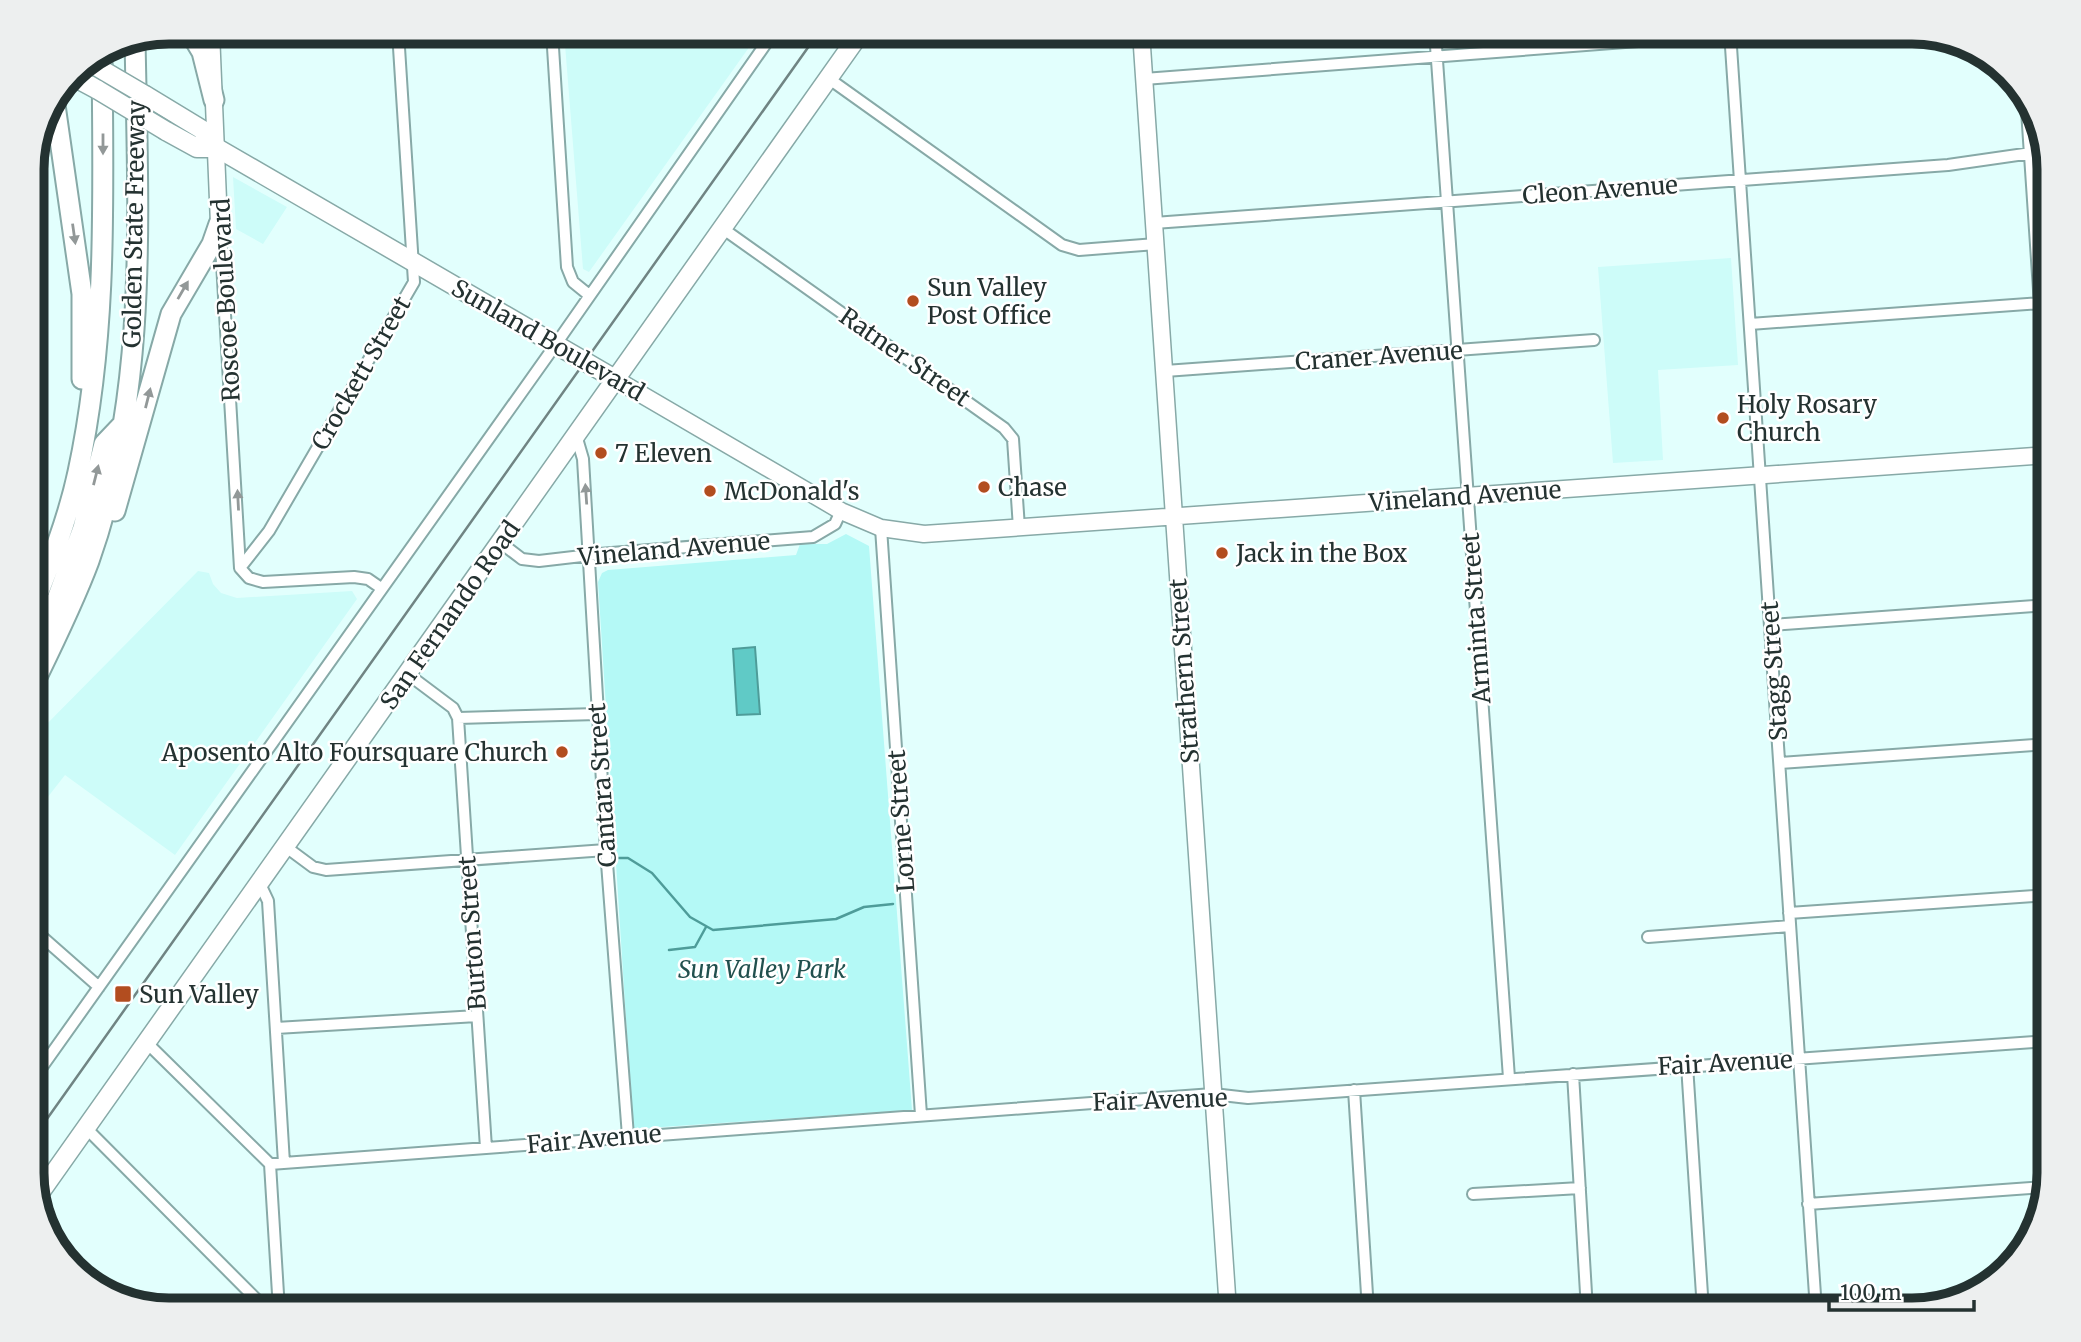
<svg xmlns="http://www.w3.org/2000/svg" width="2081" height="1342" viewBox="0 0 2081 1342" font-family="Merriweather,serif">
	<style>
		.built { fill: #cdfcf9 }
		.green { fill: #b4f9f6 }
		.water { fill: #60cac6; stroke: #4e9c99; stroke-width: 2 }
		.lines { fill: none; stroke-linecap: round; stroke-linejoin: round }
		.stream { stroke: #4e9c99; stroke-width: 2.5 }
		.minor-casing { stroke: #87a9a7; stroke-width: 14 }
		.secondary-casing { stroke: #87a9a7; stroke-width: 19 }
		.primary-casing { stroke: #87a9a7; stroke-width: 21 }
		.motorway-casing { stroke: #87a9a7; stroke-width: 23 }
		.minor { stroke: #fff; stroke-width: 10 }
		.secondary { stroke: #fff; stroke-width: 16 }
		.primary { stroke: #fff; stroke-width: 18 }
		.motorway { stroke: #fff; stroke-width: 19 }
		.rail { stroke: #708483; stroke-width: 2.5 }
		.primary-bridge-casing { stroke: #87a9a7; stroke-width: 21; stroke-linecap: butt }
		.primary-bridge { stroke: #fff; stroke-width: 18 }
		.oneway { fill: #929898 }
		.poi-dot { fill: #b24d1f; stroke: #fff; stroke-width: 2.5 }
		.labels { text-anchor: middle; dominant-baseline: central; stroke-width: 5; stroke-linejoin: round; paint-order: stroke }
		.street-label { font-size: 24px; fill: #243231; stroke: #fff }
		.poi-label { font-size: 24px; fill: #243231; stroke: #fff; text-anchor: start }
		.park-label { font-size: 24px; font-style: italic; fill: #21504e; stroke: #fff }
		.rim { fill: none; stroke: #243231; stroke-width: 9 }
	</style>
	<rect width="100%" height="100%" fill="#e2fffd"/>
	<!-- built -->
	<path class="built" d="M564,32h196l-171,240 -6,-3z
		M233,177l54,30 -24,37 -27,-15z
		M1731,258l7,107 -80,5 5,90 -50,3 -15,-196z
		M198,571l11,2 4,11 8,9 16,5 115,-7 5,8 -182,256 -110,-80 -25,32 -8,-6v-62z"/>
	<!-- green -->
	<path class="green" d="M846,534l23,12 43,564 -279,19 -35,-547 4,-9 6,-3 188,-15 4,-11h27z"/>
	<!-- water -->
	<path class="water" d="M755,647l5,67 -23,1 -4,-66z"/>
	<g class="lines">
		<!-- stream -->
		<path class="stream" d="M616,858h12l24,15 38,44 23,13 123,-11 28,-12 29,-3
			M669,950l26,-3 11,-20"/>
		<defs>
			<path id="minor" d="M552,32l15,235 6,15 16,13
				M1435,32l74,1046
				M1730,32l86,1278
				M828,78l234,167 17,5 77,-6
				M1144,79l586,-45
				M2026,95l23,345
				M1154,223l794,-58 97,-14
				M722,228l282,200 9,11 6,89
				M220,229l20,339
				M1750,324l290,-21
				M1165,371l429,-31
				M576,435l7,24 23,391 22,286
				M881,528l40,587
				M501,543l21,16 17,2 60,-7 214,-17 22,-13 6,-13
				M240,568l29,-37 145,-249 -16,-250
				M240,568l9,10 14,4 91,-5 14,2 13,9
				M1771,625l278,-20
				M409,675l44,33 5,10 139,-4
				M458,718l28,430
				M1780,763l269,-19
				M286,847l27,20 13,3 280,-20
				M260,884l8,17 16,262
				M1789,913l260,-18
				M32,928l67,59
				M1648,937l142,-11
				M276,1028l201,-12
				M147,1043l123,121
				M1687,1065l16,245
				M1573,1074l14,236
				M32,1081l524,-737 218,-312
				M1354,1090l14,220
				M86,1128l176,177 14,5
				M270,1164l943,-70 35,4 801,-57
				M270,1164l9,146
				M1473,1194l107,-6
				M1808,1204l237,-17
				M1476,1307l110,-7"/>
			<path id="secondary" d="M211,32l8,192
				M1141,32l87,1278
				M615,379l226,132 40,17 43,6 1125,-79"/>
			<path id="primary" d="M70,75l28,15
				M145,95l56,34 16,19 398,231
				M166,131l31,17h20
				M37,1197c277,-386 548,-777 824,-1165"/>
			<path id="motorway" d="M190,32l12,20 12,48
				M54,98l28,196v85
				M115,511l56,-197 41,-70 7,-20
				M32,609c18,-45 36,-90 46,-137 30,-139 25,-279 24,-421
				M32,654l25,-55 26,-71 21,-84 20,-21
				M32,687c20,-41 41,-83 57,-126 60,-169 49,-347 46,-523"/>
		</defs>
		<!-- minor casing -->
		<use href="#minor" class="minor-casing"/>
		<!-- secondary casing -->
		<use href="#secondary" class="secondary-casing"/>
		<!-- primary casing -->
		<use href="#primary" class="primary-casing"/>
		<!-- motorway casing -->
		<use href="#motorway" class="motorway-casing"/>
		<!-- minor -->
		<use href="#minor" class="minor"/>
		<!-- secondary -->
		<use href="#secondary" class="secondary"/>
		<!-- primary -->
		<use href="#primary" class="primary"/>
		<!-- motorway -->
		<use href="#motorway" class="motorway"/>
		<!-- rail -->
		<path class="rail" d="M32,1140l787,-1108"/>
		<defs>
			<path id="primary-bridge" d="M87,61l58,34
				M98,90l68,41"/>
		</defs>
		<!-- primary-bridge casing -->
		<use href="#primary-bridge" class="primary-bridge-casing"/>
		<!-- primary-bridge -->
		<use href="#primary-bridge" class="primary-bridge"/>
	</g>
	<!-- one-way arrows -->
	<defs><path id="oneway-solid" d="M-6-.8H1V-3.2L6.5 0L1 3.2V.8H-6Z" transform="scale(1.75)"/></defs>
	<g class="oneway">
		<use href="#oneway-solid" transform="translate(103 144) rotate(90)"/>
		<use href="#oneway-solid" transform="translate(74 234) rotate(82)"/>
		<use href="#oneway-solid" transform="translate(183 290) rotate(-60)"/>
		<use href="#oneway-solid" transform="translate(148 398) rotate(-76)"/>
		<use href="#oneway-solid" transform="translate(96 475) rotate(-76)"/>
		<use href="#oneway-solid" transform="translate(586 494) rotate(-94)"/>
		<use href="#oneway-solid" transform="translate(238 500) rotate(-93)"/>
	</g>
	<!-- markers -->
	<g class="poi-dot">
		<circle cx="913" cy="301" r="7"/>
		<circle cx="1723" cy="418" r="7"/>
		<circle cx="601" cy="453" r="7"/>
		<circle cx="984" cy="487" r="7"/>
		<circle cx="710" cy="491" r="7"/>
		<circle cx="1222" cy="553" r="7"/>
		<circle cx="562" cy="752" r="7"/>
		<rect x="114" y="985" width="18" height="18" rx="3.5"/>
	</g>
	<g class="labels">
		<!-- street labels -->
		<g class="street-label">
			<text transform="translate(1600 190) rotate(-4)">Cleon Avenue</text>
			<text transform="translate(134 224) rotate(-89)">Golden State Freeway</text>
			<text transform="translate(226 300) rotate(-93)">Roscoe Boulevard</text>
			<text transform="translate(548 340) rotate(30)">Sunland Boulevard</text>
			<text transform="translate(1379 356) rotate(-4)">Craner Avenue</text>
			<text transform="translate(905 357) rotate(35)">Ratner Street</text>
			<text transform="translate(361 373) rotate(-60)">Crockett Street</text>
			<text transform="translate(1465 496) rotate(-4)">Vineland Avenue</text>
			<text transform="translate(674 549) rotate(-5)">Vineland Avenue</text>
			<text transform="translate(450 615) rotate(-55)">San Fernando Road</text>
			<text transform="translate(1476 618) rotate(-94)">Arminta Street</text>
			<text transform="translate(1184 671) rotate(-94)">Strathern Street</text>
			<text transform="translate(1774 671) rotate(-94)">Stagg Street</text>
			<text transform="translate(602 785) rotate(-94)">Cantara Street</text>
			<text transform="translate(901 821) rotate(-94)">Lorne Street</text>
			<text transform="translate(472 933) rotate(-94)">Burton Street</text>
			<text transform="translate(1725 1063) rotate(-3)">Fair Avenue</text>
			<text transform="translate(1160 1100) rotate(-2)">Fair Avenue</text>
			<text transform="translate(594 1139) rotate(-5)">Fair Avenue</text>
		</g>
		<!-- poi labels -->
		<g class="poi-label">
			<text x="927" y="287">Sun Valley<tspan x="927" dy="28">Post Office</tspan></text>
			<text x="1737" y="404">Holy Rosary<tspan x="1737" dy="28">Church</tspan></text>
			<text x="615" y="453">7 Eleven</text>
			<text x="998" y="487">Chase</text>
			<text x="724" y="491">McDonald's</text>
			<text x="1236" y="553">Jack in the Box</text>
			<text x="548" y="752" text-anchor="end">Aposento Alto Foursquare Church</text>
			<text x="139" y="994">Sun Valley</text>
		</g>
		<!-- park labels -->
		<g class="park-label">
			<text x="762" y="969">Sun Valley Park</text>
		</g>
	</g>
	<!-- crop -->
	<path d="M0 0H2081V1342H0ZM169 44H1912A125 125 0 0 1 2037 169V1173A125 125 0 0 1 1912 1298H169A125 125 0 0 1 44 1173V169A125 125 0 0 1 169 44Z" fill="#edefef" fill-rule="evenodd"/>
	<path class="rim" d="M169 44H1912A125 125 0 0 1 2037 169V1173A125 125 0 0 1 1912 1298H169A125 125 0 0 1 44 1173V169A125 125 0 0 1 169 44Z"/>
	<!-- scale -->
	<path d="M1829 1300v10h145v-10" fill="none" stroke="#243231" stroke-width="3.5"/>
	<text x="1840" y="1300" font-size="21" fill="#243231" stroke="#ffffff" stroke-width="5" paint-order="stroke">100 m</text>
</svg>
